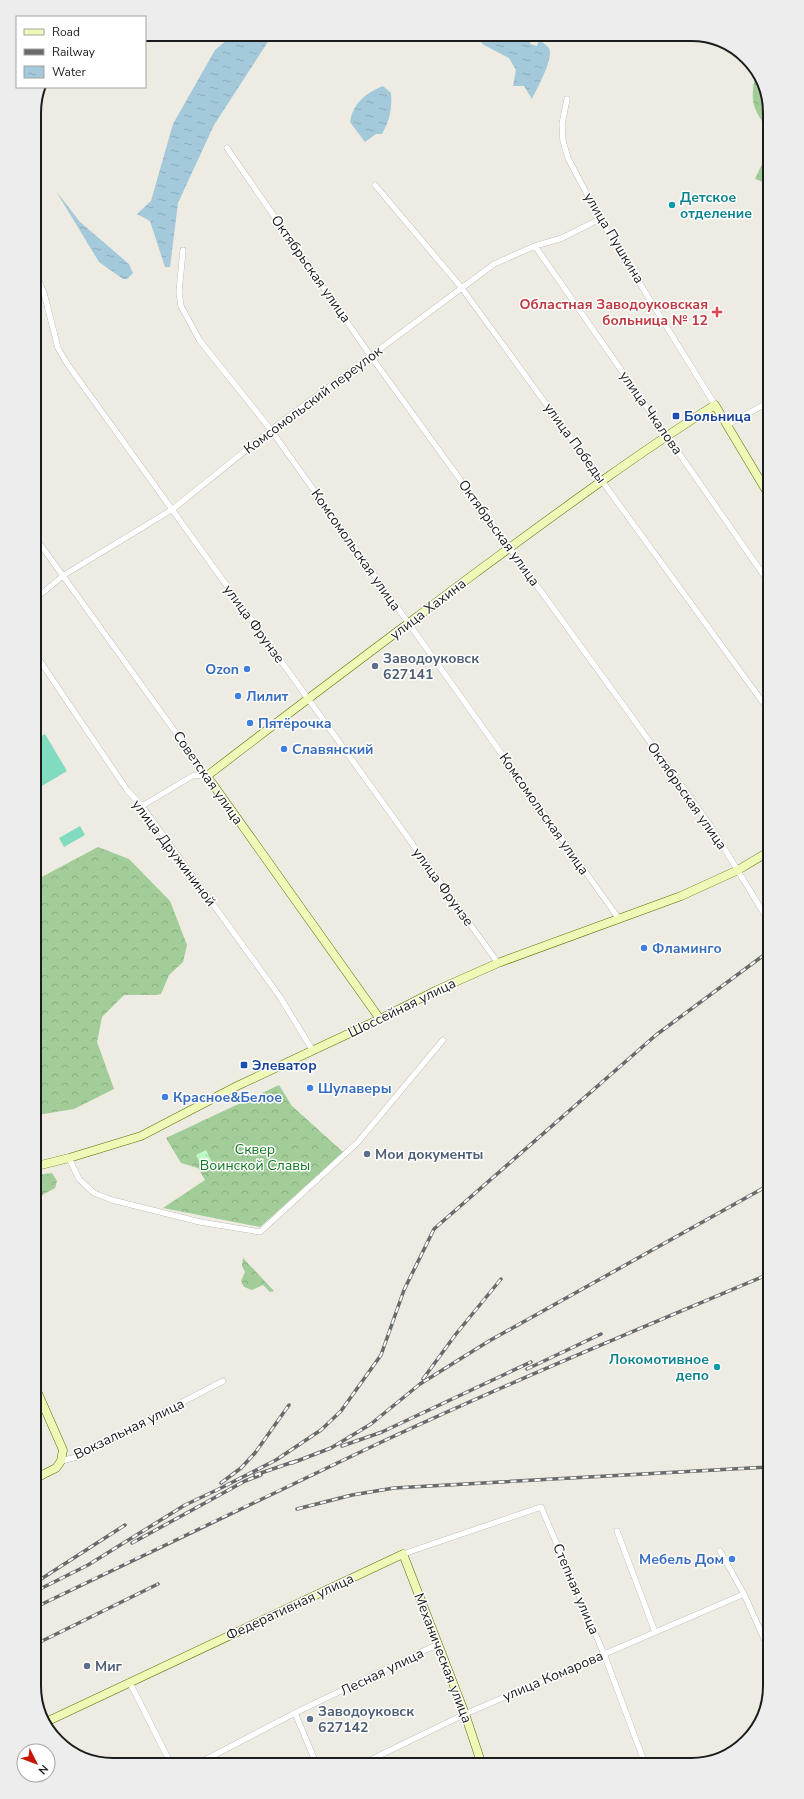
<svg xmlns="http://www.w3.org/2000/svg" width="804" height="1799" viewBox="0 0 804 1799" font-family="'Nunito Sans',sans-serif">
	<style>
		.forest { fill: url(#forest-crowns) }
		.park { fill: url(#park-tufts) }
		.pitch { fill: #81dbc1 }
		.water { fill: url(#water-ripples) }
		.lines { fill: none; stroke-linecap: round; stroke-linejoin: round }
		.street-casing { stroke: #a3a3a3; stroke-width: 6 }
		.secondary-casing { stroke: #5b7007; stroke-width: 9 }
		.street { stroke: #fff; stroke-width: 5.5 }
		.secondary { stroke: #eff8b6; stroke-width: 8 }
		.rail-casing { stroke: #6a6a6a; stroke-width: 3.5 }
		.rail { stroke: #fff; stroke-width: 2; stroke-dasharray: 6; stroke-linecap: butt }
		.culture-dot { fill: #0f9aa8; stroke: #fff; stroke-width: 1.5 }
		.health-dot { fill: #e0444e; stroke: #fff; stroke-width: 1.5 }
		.transit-dot { fill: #1a4fb4; stroke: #fff; stroke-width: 1.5 }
		.service-dot { fill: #5c6f8a; stroke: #fff; stroke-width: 1.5 }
		.shop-dot { fill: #3f7fe0; stroke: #fff; stroke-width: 1.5 }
		.labels { text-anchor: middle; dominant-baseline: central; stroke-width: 3; stroke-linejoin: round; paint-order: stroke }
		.culture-label { font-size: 14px; font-weight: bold; fill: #0d838f; stroke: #fff; text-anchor: start }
		.street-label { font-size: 14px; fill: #1c1c1c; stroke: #fff }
		.health-label { font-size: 14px; font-weight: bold; fill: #be3a42; stroke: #fff; text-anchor: end }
		.transit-label { font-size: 14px; font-weight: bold; fill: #164399; stroke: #fff; text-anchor: start }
		.service-label { font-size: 14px; font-weight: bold; fill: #4e5e75; stroke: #fff; text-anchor: start }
		.shop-label { font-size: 14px; font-weight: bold; fill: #366cbe; stroke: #fff; text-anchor: start }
		.park-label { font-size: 14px; fill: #0e7720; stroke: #fff }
		.rim { fill: none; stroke: #1c1c1c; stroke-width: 2 }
	</style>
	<defs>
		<pattern id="forest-crowns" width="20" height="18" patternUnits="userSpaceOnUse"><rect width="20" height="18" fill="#a2cc98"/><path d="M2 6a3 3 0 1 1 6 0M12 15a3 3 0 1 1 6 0" fill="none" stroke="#8baf82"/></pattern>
		<pattern id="park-tufts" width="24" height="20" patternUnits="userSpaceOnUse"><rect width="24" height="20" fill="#bff8c8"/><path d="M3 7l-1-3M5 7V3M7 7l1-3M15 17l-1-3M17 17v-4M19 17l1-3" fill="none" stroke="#a4d4ab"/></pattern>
		<pattern id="water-ripples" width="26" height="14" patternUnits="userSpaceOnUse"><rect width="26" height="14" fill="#a3c9db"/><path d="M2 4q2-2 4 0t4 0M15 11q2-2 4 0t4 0" fill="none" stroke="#8cacbb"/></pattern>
	</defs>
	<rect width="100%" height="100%" fill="#edebe2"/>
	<!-- forest -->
	<path class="forest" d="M755,75l11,19v33c-15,-22 -15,-26 -11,-52z
		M766,143v40l-11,-4 8,-17z
		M98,847l31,12 41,42 17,44 -4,17 -14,13 -8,19 -5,1h-32l-22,22 -5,25 17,47 -40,20 -37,6 -1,-235z
		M279,1085l13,21 51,46 -83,75 -97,-19 42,-28 -7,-12 -17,-5 -15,-25z
		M52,1173l5,8 -2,7 -18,10v-23z
		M243,1258l31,33 -4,1 -7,-7 -11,5 -8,-3 -3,-6 4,-9 -3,-6z"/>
	<!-- park -->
	<path class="park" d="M206,1150l7,14 -10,5 -7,-14z"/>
	<!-- pitch -->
	<path class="pitch" d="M45,734l22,37 -30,18 -1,-50z
		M80,826l5,9 -21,12 -5,-9z"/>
	<!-- water -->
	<path class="water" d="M234,34h39l-59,91 -36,78 -8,64h-5l-15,-46 -13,-7 14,-13 22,-77 42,-74z
		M473,34h51l7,3 -1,7 7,2 2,-6c3,2 8,5 10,8 5,11 -12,40 -17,51l-8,-13h-11l3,-16 -7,-12 -25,-13z
		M383,86l8,7c1,16 -1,27 -9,41h-6l-11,8 -15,-20c3,-19 16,-29 33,-36z
		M56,191l24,31 49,42 4,9 -6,6h-4l-24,-17z"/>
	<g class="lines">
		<defs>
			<path id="street" d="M567,99l-5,25 1,17 5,17 32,61 115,186
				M227,148l143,207 340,470 58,95
				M375,185l86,102 306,421
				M535,246l232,334
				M183,250l-4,42 2,14 19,35 71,89 348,489
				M35,272l9,21 14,55 8,14 432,601
				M727,425l40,-22
				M35,537l172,239
				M35,599l29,-24 109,-66 98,-79 223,-166 41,-18 27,-8 38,-19
				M36,655l91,135 15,16 138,191 33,54
				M142,806l52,-31 13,1
				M69,1158l10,21 15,14 18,7 88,22 60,10 98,-90 85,-102
				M61,1461l16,-4 146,-76
				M617,1531l38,101
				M720,1551l24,43 26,58
				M403,1554l138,-47 63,147 40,107
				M130,1683l41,81
				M295,1713l21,50
				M364,1763l101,-49 279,-120
				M197,1764l98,-51 143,-69"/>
			<path id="secondary" d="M380,1019l-173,-243c88,-68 178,-135 267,-202 79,-58 158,-117 241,-169l52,87
				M37,1166l32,-8 72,-22 96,-50 143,-67 57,-29 61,-27 183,-67 57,-26 30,-18
				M37,1391l26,59 -2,11 -5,7 -18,9
				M46,1722l357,-168 62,160 16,48"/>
		</defs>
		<!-- street casing -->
		<use href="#street" class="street-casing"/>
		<!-- secondary casing -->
		<use href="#secondary" class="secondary-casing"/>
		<!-- street -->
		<use href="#street" class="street"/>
		<!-- secondary -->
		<use href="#secondary" class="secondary"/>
		<defs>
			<path id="rail" d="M527,1369l74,-35
				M423,1379l33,-45 45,-55
				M342,1446l40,-14 149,-70
				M292,1463l39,-15 40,-24 49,-40 69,-43 280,-156
				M255,1475l41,-14
				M221,1483l20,-15 14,-15 34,-48
				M215,1491l61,-31 45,-30 20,-19 40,-56 23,-65 30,-61 222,-194 112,-83
				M297,1509l55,-14 42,-7 375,-21
				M132,1543l113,-62 16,-6
				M38,1581l87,-56
				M38,1590l50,-25 97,-60 34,-16
				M38,1606c111,-54 223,-107 335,-160 130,-61 264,-116 396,-172
				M38,1643l120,-59"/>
		</defs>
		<!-- rail casing -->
		<use href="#rail" class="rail-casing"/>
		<!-- rail -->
		<use href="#rail" class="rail"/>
	</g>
	<!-- markers -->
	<g class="culture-dot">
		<circle cx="672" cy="205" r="4"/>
		<circle cx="717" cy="1367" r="4"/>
	</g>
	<path class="health-dot" d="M715 306h4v4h4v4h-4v4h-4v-4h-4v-4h4z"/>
	<g class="transit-dot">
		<rect x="672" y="412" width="8" height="8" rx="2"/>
		<rect x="240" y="1061" width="8" height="8" rx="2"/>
	</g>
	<g class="service-dot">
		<circle cx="375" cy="666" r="4"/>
		<circle cx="367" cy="1154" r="4"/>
		<circle cx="87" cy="1666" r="4"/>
		<circle cx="310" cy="1719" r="4"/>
	</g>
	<g class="shop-dot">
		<circle cx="247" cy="669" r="4"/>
		<circle cx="238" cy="696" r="4"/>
		<circle cx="250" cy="723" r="4"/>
		<circle cx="284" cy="749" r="4"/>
		<circle cx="644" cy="948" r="4"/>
		<circle cx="310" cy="1088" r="4"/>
		<circle cx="165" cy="1097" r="4"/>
		<circle cx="732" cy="1559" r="4"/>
	</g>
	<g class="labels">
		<!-- culture labels -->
		<g class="culture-label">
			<text x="680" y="197">Детское<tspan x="680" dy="16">отделение</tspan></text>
			<text x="709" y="1359" text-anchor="end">Локомотивное<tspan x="709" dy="16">депо</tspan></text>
		</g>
		<!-- street labels -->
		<g class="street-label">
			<text transform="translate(614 238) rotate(59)">улица Пушкина</text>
			<text transform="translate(311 269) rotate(55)">Октябрьская улица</text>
			<text transform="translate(313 400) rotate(-37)">Комсомольский переулок</text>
			<text transform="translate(651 413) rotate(55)">улица Чкалова</text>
			<text transform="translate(575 443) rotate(54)">улица Победы</text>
			<text transform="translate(499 533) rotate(54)">Октябрьская улица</text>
			<text transform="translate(356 550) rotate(55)">Комсомольская улица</text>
			<text transform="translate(428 609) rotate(-37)">улица Хахина</text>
			<text transform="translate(254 624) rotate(54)">улица Фрунзе</text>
			<text transform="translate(208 778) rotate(55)">Советская улица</text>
			<text transform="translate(687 796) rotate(55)">Октябрьская улица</text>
			<text transform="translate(544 814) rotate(55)">Комсомольская улица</text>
			<text transform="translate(174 853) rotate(53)">улица Дружининой</text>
			<text transform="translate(443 887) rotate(54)">улица Фрунзе</text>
			<text transform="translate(402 1008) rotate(-26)">Шоссейная улица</text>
			<text transform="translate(129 1429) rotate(-26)">Вокзальная улица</text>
			<text transform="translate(576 1589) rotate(67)">Степная улица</text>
			<text transform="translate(290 1607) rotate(-25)">Федеративная улица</text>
			<text transform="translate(443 1658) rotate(69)">Механическая улица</text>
			<text transform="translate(382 1672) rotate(-26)">Лесная улица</text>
			<text transform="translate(553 1676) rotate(-23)">улица Комарова</text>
		</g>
		<!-- health labels -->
		<g class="health-label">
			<text x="708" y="304">Областная Заводоуковская<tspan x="708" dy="16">больница № 12</tspan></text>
		</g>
		<!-- transit labels -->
		<g class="transit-label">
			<text x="684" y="416">Больница</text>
			<text x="252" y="1065">Элеватор</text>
		</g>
		<!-- service labels -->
		<g class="service-label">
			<text x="383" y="658">Заводоуковск<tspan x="383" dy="16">627141</tspan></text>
			<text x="375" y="1154">Мои документы</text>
			<text x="95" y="1666">Миг</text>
			<text x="318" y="1711">Заводоуковск<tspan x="318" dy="16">627142</tspan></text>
		</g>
		<!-- shop labels -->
		<g class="shop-label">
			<text x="239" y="669" text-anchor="end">Ozon</text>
			<text x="246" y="696">Лилит</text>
			<text x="258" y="723">Пятёрочка</text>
			<text x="292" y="749">Славянский</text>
			<text x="652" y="948">Фламинго</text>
			<text x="318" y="1088">Шулаверы</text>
			<text x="173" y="1097">Красное&amp;Белое</text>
			<text x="724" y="1559" text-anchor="end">Мебель Дом</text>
		</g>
		<!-- park labels -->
		<g class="park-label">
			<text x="255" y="1149">Сквер<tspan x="255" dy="16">Воинской Славы</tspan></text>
		</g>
	</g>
	<!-- crop -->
	<path d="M0 0H804V1799H0ZM113 41H691A72 72 0 0 1 763 113V1686A72 72 0 0 1 691 1758H113A72 72 0 0 1 41 1686V113A72 72 0 0 1 113 41Z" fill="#ededed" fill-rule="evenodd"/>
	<path class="rim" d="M113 41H691A72 72 0 0 1 763 113V1686A72 72 0 0 1 691 1758H113A72 72 0 0 1 41 1686V113A72 72 0 0 1 113 41Z"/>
	<!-- legend -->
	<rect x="16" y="16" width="130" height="72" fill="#ffffff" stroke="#a4a4a4"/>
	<rect x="24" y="29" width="20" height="6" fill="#eff8b6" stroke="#a4a4a4"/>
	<text x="52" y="36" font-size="12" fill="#1c1c1c">Road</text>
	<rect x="24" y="49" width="20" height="6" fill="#6a6a6a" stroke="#a4a4a4"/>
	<text x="52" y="56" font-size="12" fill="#1c1c1c">Railway</text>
	<rect x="24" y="66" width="20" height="12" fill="url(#water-ripples)" stroke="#a4a4a4"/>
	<text x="52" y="76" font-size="12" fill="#1c1c1c">Water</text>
	<!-- north arrow -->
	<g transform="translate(36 1763) rotate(132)"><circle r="19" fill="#ffffff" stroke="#a4a4a4"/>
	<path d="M0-3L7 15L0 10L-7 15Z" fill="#c41505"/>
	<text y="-6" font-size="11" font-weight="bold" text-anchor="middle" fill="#1c1c1c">N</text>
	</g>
</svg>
